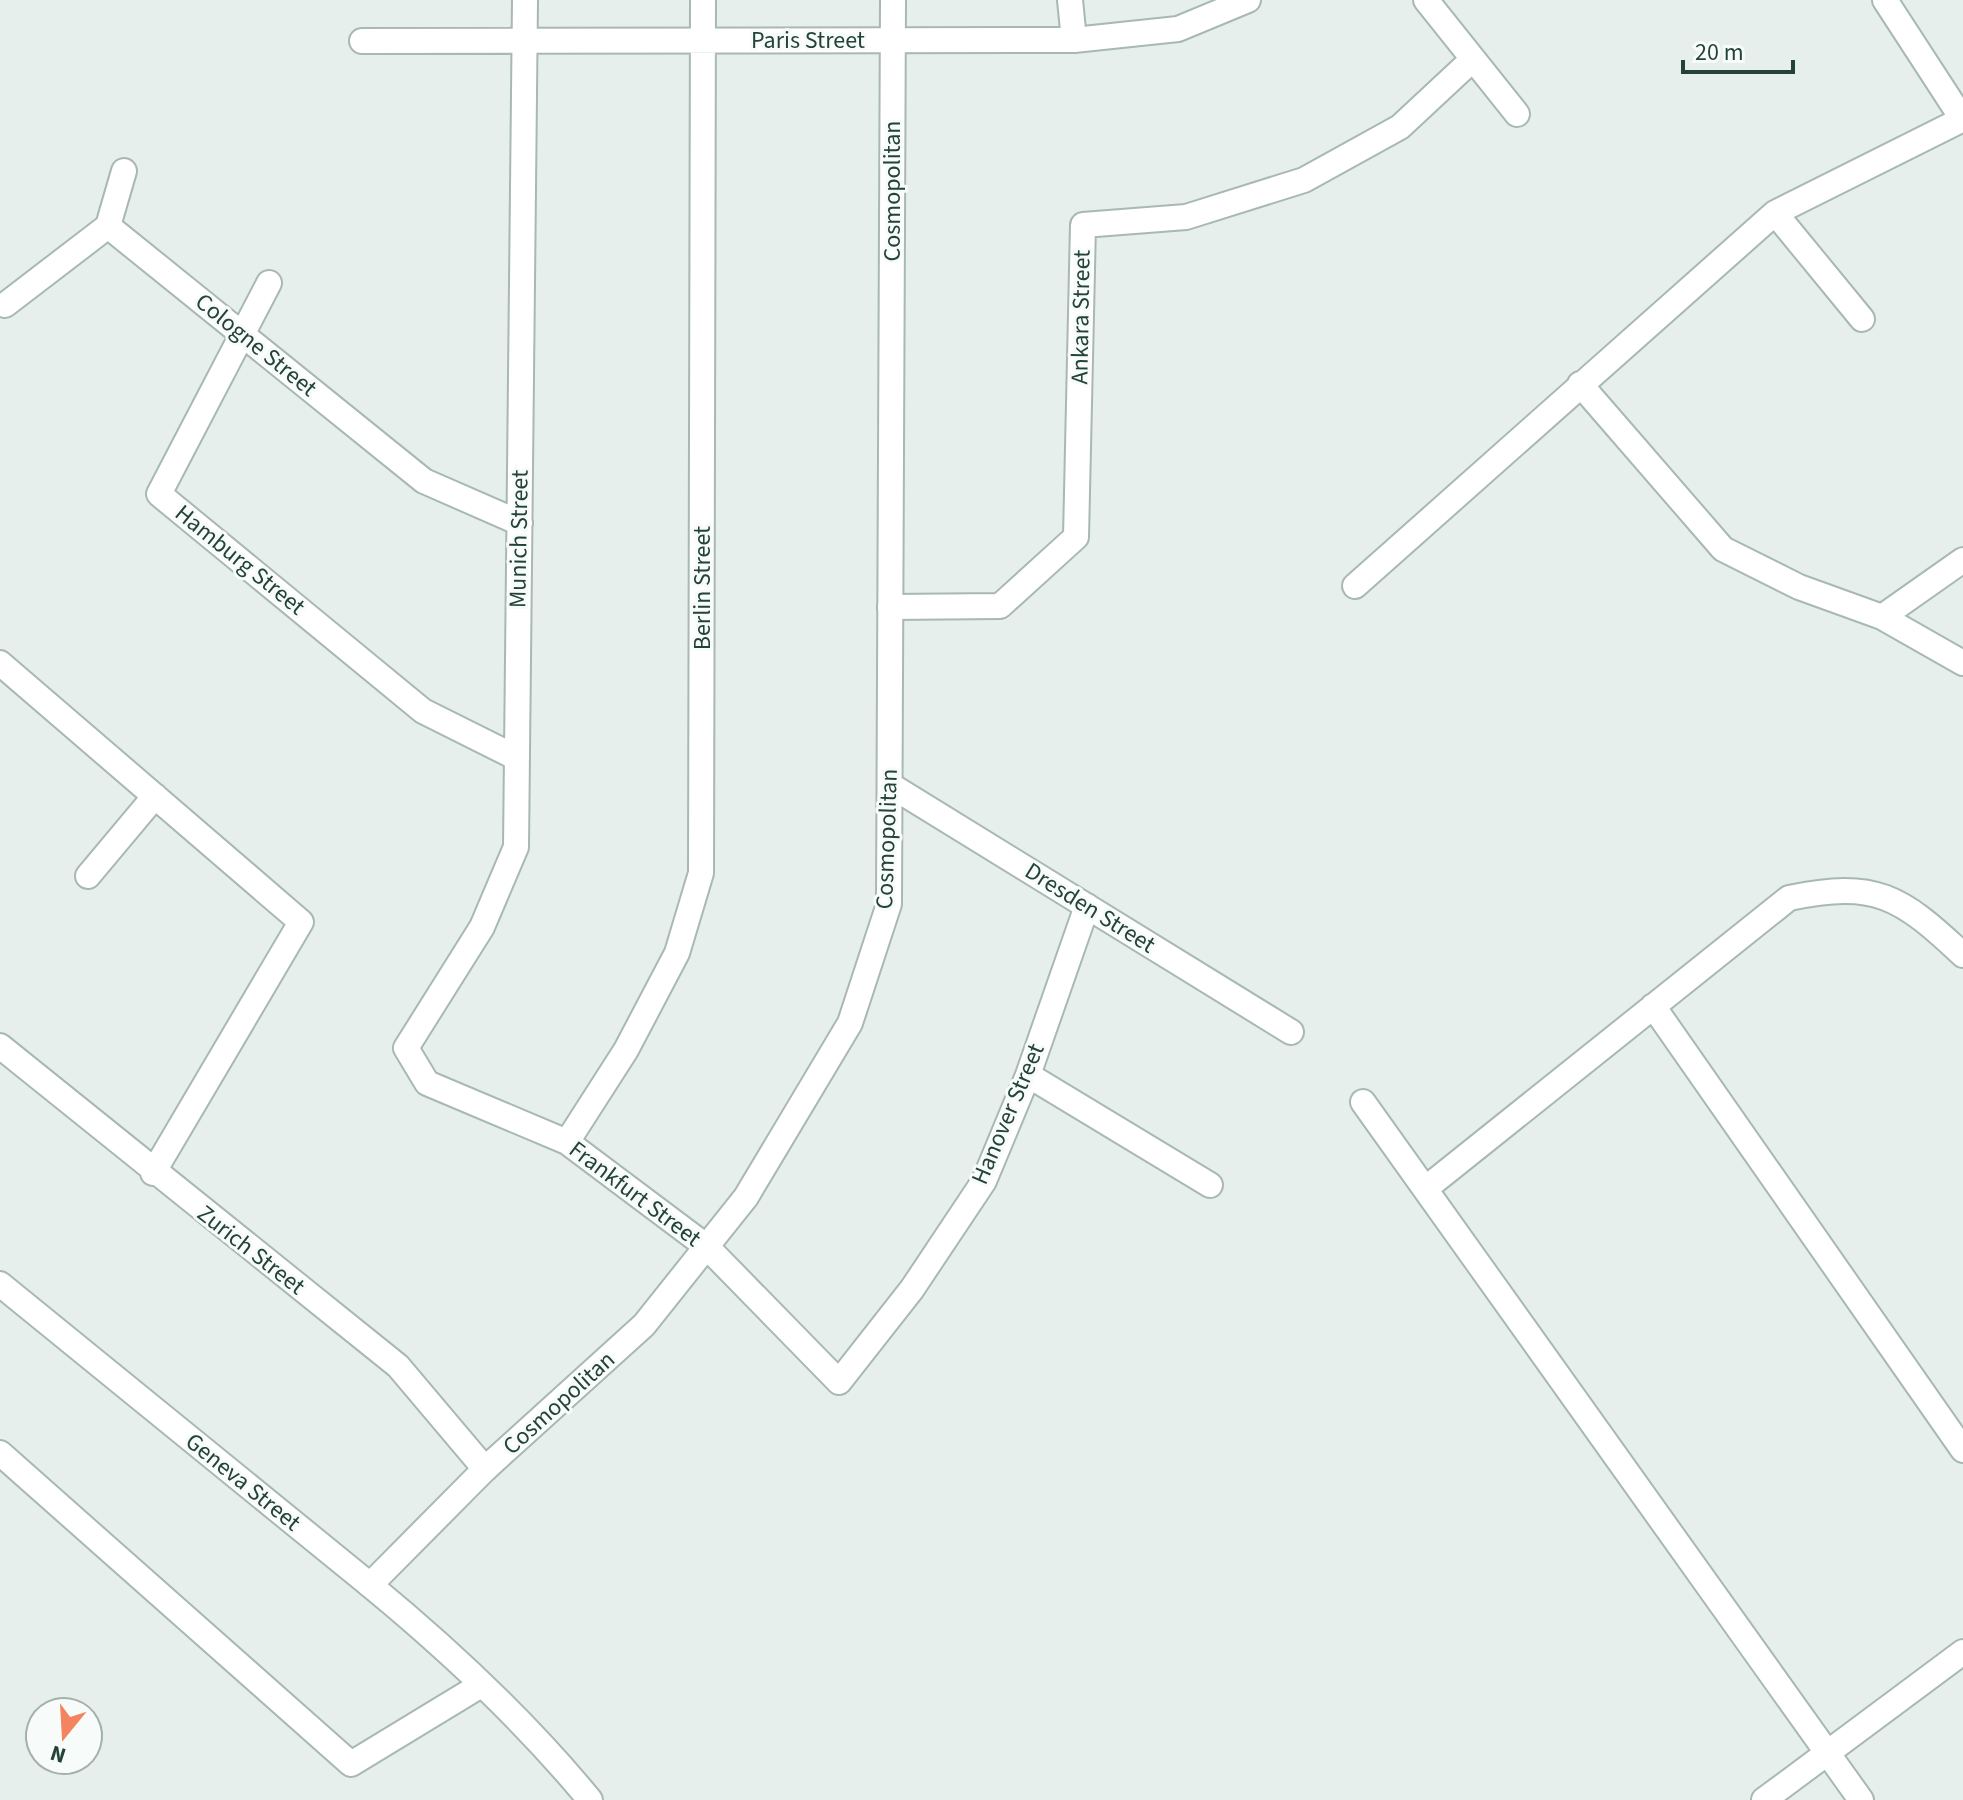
<svg xmlns="http://www.w3.org/2000/svg" width="1963" height="1800" viewBox="0 0 1963 1800" font-family="'Source Sans 3',sans-serif">
	<style>
		.lines { fill: none; stroke-linecap: round; stroke-linejoin: round }
		.minor-casing { stroke: #a8b8b2; stroke-width: 28 }
		.tertiary-casing { stroke: #a8b8b2; stroke-width: 28 }
		.minor { stroke: #fff; stroke-width: 24 }
		.tertiary { stroke: #fff; stroke-width: 24 }
		.labels { text-anchor: middle; dominant-baseline: central; stroke-width: 6; stroke-linejoin: round; paint-order: stroke }
		.street-label { font-size: 24px; fill: #24423a; stroke: #f7fbf9 }
	</style>
	<rect width="100%" height="100%" fill="#e6efeb"/>
	<g class="lines">
		<defs>
			<path id="minor" d="M525,0l-9,847 -34,80 -76,121 21,35 140,59 140,105 132,135 73,-93 72,-108 44,-106 59,-169
				M1070,0l4,40
				M1426,0l91,114
				M1885,0l78,120
				M362,41l712,-1 104,-11 70,-29
				M1775,213l87,106
				M108,226l16,-55
				M269,283l-110,211 264,217 94,47
				M5,305l103,-79 316,255 96,42
				M1580,384l143,165 76,38 83,30 81,46
				M1355,586l420,-373 186,-93
				M890,607l110,-1 76,-69 7,-312 103,-8 118,-37 96,-53 73,-68
				M1882,617l81,-57
				M0,663l301,259 -148,251
				M890,785l401,247
				M88,876l67,-80
				M1653,1006l310,444
				M0,1046l398,320 87,103
				M1028,1075l182,110
				M1363,1102l498,698
				M567,1142l59,-92 51,-97 24,-80 2,-873
				M1425,1189l364,-291c87,-18 111,-2 174,57
				M0,1284l370,301
				M0,1453l351,311 130,-79
				M1764,1800l199,-148"/>
			<path id="tertiary" d="M590,1800c-65,-79 -141,-150 -220,-215l115,-116 159,-144 102,-128 104,-174 39,-119 4,-904"/>
		</defs>
		<!-- minor casing -->
		<use href="#minor" class="minor-casing"/>
		<!-- tertiary casing -->
		<use href="#tertiary" class="tertiary-casing"/>
		<!-- minor -->
		<use href="#minor" class="minor"/>
		<!-- tertiary -->
		<use href="#tertiary" class="tertiary"/>
	</g>
	<g class="labels">
		<!-- street labels -->
		<g class="street-label">
			<text x="808" y="40">Paris Street</text>
			<text transform="translate(892 191) rotate(-90)">Cosmopolitan</text>
			<text transform="translate(1081 317) rotate(-89)">Ankara Street</text>
			<text transform="translate(256 345) rotate(39)">Cologne Street</text>
			<text transform="translate(519 539) rotate(-89)">Munich Street</text>
			<text transform="translate(240 560) rotate(39)">Hamburg Street</text>
			<text transform="translate(702 588) rotate(-90)">Berlin Street</text>
			<text transform="translate(887 839) rotate(-88)">Cosmopolitan</text>
			<text transform="translate(1090 908) rotate(32)">Dresden Street</text>
			<text transform="translate(1008 1114) rotate(-67)">Hanover Street</text>
			<text transform="translate(635 1194) rotate(37)">Frankfurt Street</text>
			<text transform="translate(251 1250) rotate(38)">Zurich Street</text>
			<text transform="translate(559 1403) rotate(-42)">Cosmopolitan</text>
			<text transform="translate(243 1482) rotate(39)">Geneva Street</text>
		</g>
	</g>
	<!-- north arrow -->
	<g transform="translate(64 1736) rotate(198)"><circle r="38" fill="#f7fbf9" stroke="#a3b1ad" stroke-width="2"/>
	<path d="M0-6L14 30L0 20L-14 30Z" fill="#f4845f"/>
	<text y="-12" font-size="22" font-weight="bold" text-anchor="middle" fill="#24423a">N</text>
	</g>
	<!-- scale -->
	<path d="M1683 60v12h110v-12" fill="none" stroke="#24423a" stroke-width="4"/>
	<text x="1695" y="60" font-size="24" fill="#24423a" stroke="#f7fbf9" stroke-width="6" paint-order="stroke">20 m</text>
</svg>
